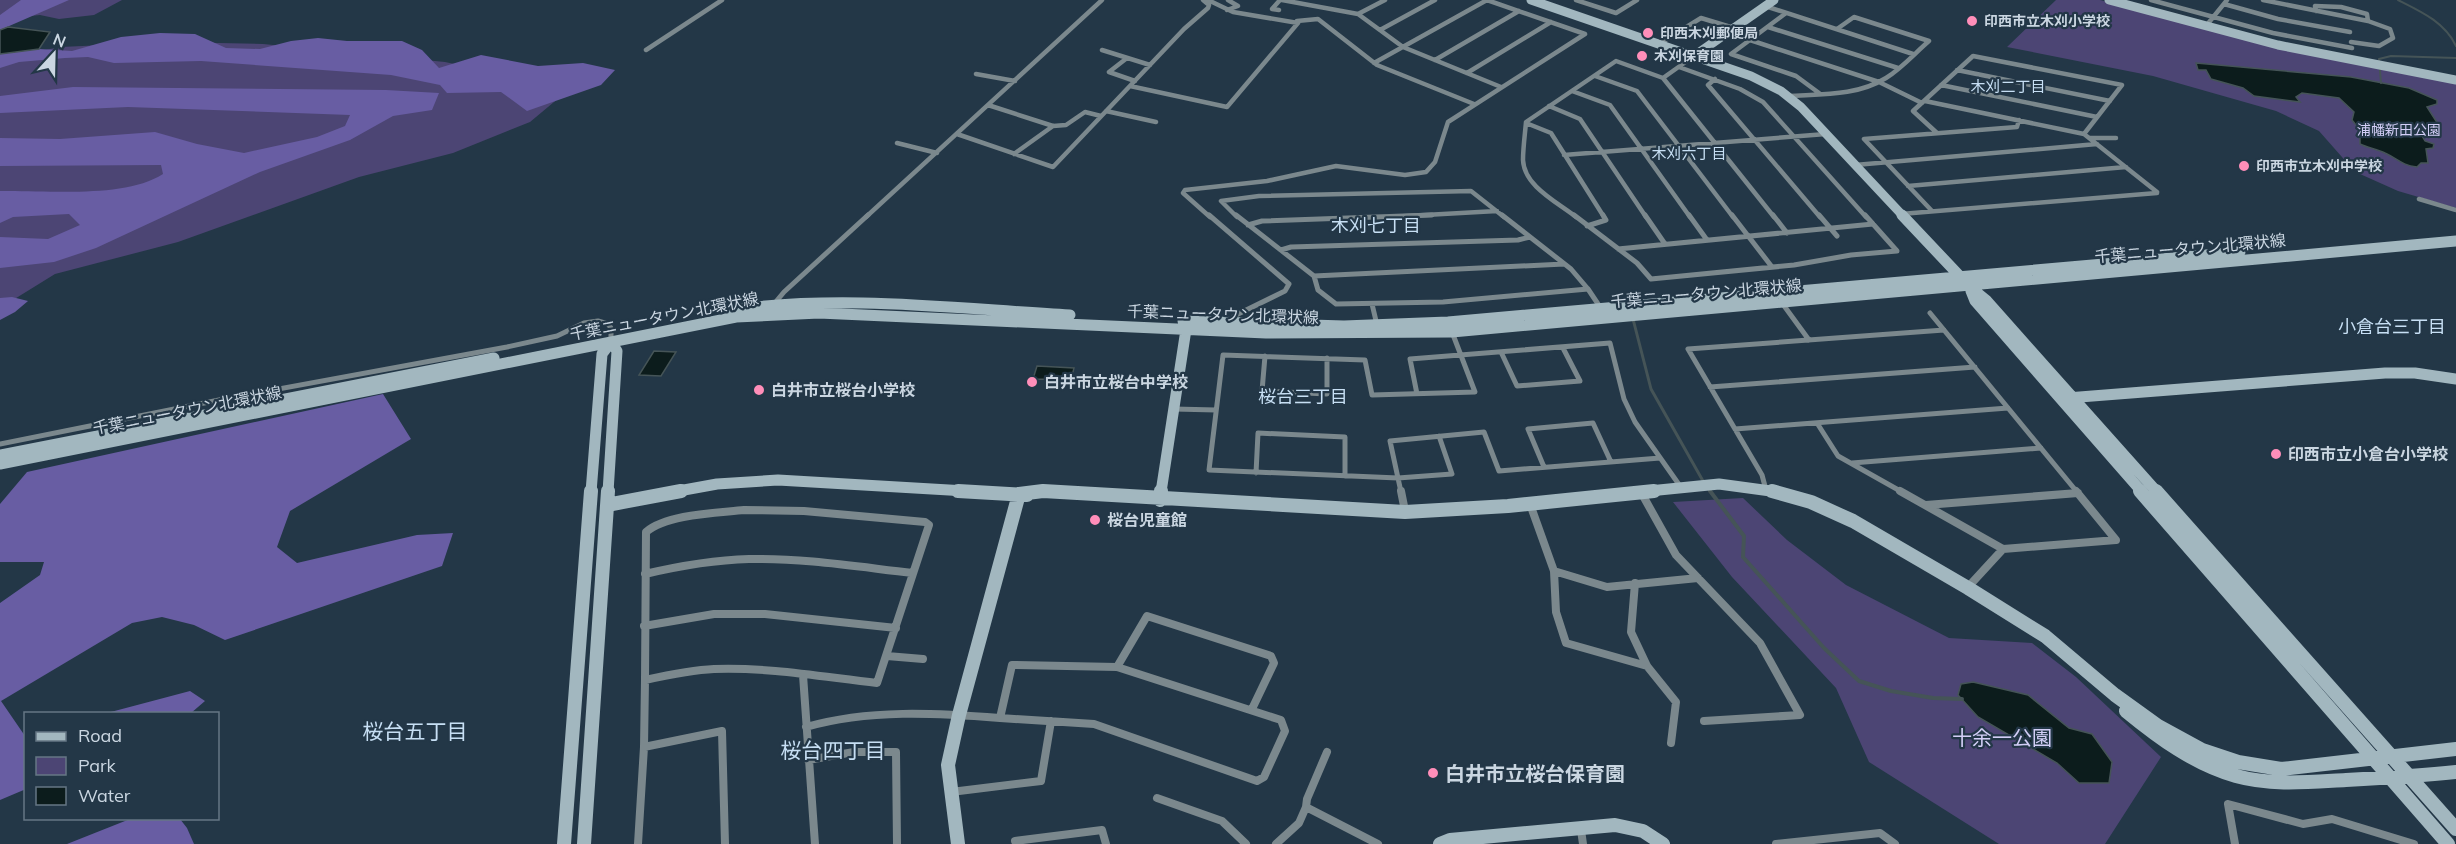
<svg xmlns="http://www.w3.org/2000/svg" width="2456" height="844" viewBox="0 0 2456 844" font-family="Mulish,'Noto Sans JP',sans-serif">
	<style>
		.green { fill: #4c4574 }
		.forest { fill: #685da3 }
		.water { fill: #0c1c1c; stroke: #455457; stroke-width: 1.5 }
		.lines { fill: none; stroke-linecap: round; stroke-linejoin: round }
		.stream-far2 { stroke: #455457; stroke-width: 2 }
		.stream-far1 { stroke: #455457; stroke-width: 3 }
		.stream { stroke: #455457; stroke-width: 4 }
		.street-far2 { stroke: #7b888d; stroke-width: 4.5 }
		.street-far1 { stroke: #7b888d; stroke-width: 5 }
		.street { stroke: #7b888d; stroke-width: 8 }
		.secondary-far2 { stroke: #a2b7bf; stroke-width: 9 }
		.secondary-far1 { stroke: #a2b7bf; stroke-width: 11 }
		.secondary { stroke: #a2b7bf; stroke-width: 14 }
		.poi-dot { fill: #ff8eb9; stroke: #233747; stroke-width: 2 }
		.labels { text-anchor: middle; dominant-baseline: central; stroke-width: 4.5; stroke-linejoin: round; paint-order: stroke }
		.far-poi-label { font-size: 14px; font-weight: bold; fill: #cad6e1; stroke: #233747; text-anchor: start }
		.far-park-label { font-size: 14px; fill: #d2cef6; stroke: #233747 }
		.far-neighbourhood-label { font-size: 15px; fill: #c7dff4; stroke: #233747 }
		.street-label { font-size: 16px; fill: #cad6e1; stroke: #233747 }
		.poi-label { font-size: 16px; font-weight: bold; fill: #cad6e1; stroke: #233747; text-anchor: start }
		.neighbourhood-label { font-size: 18px; fill: #c7dff4; stroke: #233747 }
		.near-park-label { font-size: 20px; fill: #d2cef6; stroke: #233747 }
		.near-poi-label { font-size: 20px; font-weight: bold; fill: #cad6e1; stroke: #233747; text-anchor: start }
		.near-neighbourhood-label { font-size: 21px; fill: #c7dff4; stroke: #233747 }
	</style>
	<rect width="100%" height="100%" fill="#233747"/>
	<!-- green -->
	<path class="green" d="M0,0h122l-28,15 -35,4 -19,-4 -40,4z
		M2056,0h44l140,38 216,45v125l-58,-17 -38,-17 -11,-9 -30,-34 -43,-20 -123,-35 -146,-29z
		M168,42l95,2 182,18 76,16 39,19 -30,25 -77,31 -94,24 -181,65 -123,32 -55,34v-250l61,-11z
		M1743,498l44,42 59,45 103,53 83,5 44,34 85,80 -56,87h-106l-130,-82 -33,-74 -104,-111 -59,-75z"/>
	<!-- forest -->
	<path class="forest" d="M21,0h48l-69,30v-15z
		M160,33l35,1 31,14 34,1 31,-8 27,-3 29,3h55l20,9 17,18 42,-13 57,11 45,-3 32,7 -14,15 -74,26 -26,-19 -54,1 -7,-8 -49,-10 -190,-14 -87,2 -26,-6 -23,1 -46,4 -19,6v-14l39,-5 33,2 49,-14z
		M73,87l313,3 53,3 -7,17 -39,6 -43,24 -90,32 -164,76 -42,14 -54,6v-31l48,2 32,-14 -11,-11 -56,3 -13,6v-32c47,-1 124,8 163,-17l-2,-9 -161,1v-28l60,1 95,-7 42,12 47,9 73,-16 28,-11 5,-11 -222,-8 -128,6v-17z
		M12,297l16,4 -13,11 -15,8v-22z
		M383,394l28,45 -121,72 -13,36 20,16 120,-28 36,-2 -11,33 -217,74 -31,-15 -32,-8 -30,6 -131,78 24,35 1,53 -26,11v-197l40,-28 4,-13h-44v-58l27,-32z
		M190,691l15,10 -14,12h-84z
		M130,819h50l7,9 7,16h-127z"/>
	<!-- water -->
	<path class="water" d="M8,27l42,5 -11,17 -39,5v-24z
		M2196,63l155,14 58,11 28,12v4l-10,3 11,17 -1,5 -7,4 -9,1 4,7 9,3 -1,4 -7,1 2,14h-7l-4,4c-16,-2 -19,-8 -32,-14 -8,-4 -17,-5 -25,-9v-14l-8,-10 2,-8 -15,-14 -37,-5 -6,4 4,5 -46,-6 -11,-8 -32,-9 -5,-9h-8z
		M654,351l22,1 -15,24 -22,-1z
		M1037,366l37,2 -3,12 -38,-1z
		M1973,682l55,13 41,33 23,6 20,28 -3,21h-30l-22,-20 -79,-46 -20,-22 3,-11z"/>
	<g class="lines">
		<!-- stream-far2 -->
		<path class="stream-far2" d="M2398,0c22,11 47,22 58,46
			M2381,83l-2,-24 12,-3 65,2"/>
		<!-- stream-far1 -->
		<path class="stream-far1" d="M1633,319l18,70 52,92
			M1709,489l2,3"/>
		<!-- stream -->
		<path class="stream" d="M1710,491l34,45 -1,21 81,91 35,33 32,10 42,7 29,1"/>
		<!-- street-far2 -->
		<path class="street-far2" d="M1282,0l76,14 45,33 98,40
			M1576,0l40,13 21,-13
			M2151,0l122,33 79,15
			M2263,0l105,21 22,8 3,9 -14,8 -28,-4
			M2224,4l54,15 72,13
			M1765,6l148,48
			M1227,10l11,-4 -10,-6
			M1279,10l-7,-1 8,-9
			M2316,11l-1,-5 26,1 26,7 1,7
			M1786,13l-55,41 65,22 23,17
			M1358,14l27,-14
			M1297,21l21,-2 59,46 97,39
			M2206,26l21,-26
			M1768,27l130,41
			M1380,30l55,-30
			M1750,40l129,42 43,21
			M1659,44l42,-26 33,10
			M646,50l76,-50
			M1102,50l48,15
			M1127,58l-18,14 26,9
			M1435,60l84,-49
			M1374,63l113,-63
			M1679,67l61,22 23,13 103,115
			M1957,70l153,31
			M1467,73l84,-51
			M976,74l39,7
			M1595,76l42,15 96,126
			M1663,78l31,-22
			M1715,79l-7,6 112,132
			M1941,85l156,32
			M1130,86l97,21 71,-84 -65,-11 -25,-12
			M1572,91l38,14 80,112
			M1789,96c33,-2 68,0 97,-18 16,-10 29,-25 43,-37l-75,-24 -17,12
			M1925,101l159,33 73,58
			M988,105l65,21 13,-1 19,-13 16,4
			M1549,106l31,13 66,98
			M1106,111l50,11
			M1526,123l25,10 53,84
			M1937,133l-24,-22 60,-55 149,29 -38,49
			M957,134l96,33 131,-138 24,-21 1,-3 -6,-5
			M2090,138h26
			M897,143l40,10
			M1014,154l39,-28
			M1564,155l262,-21
			M1855,165l242,-21
			M1908,186l218,-19
			M2419,199l37,11
			M1932,211l-68,-72 153,-12 2,-7
			M1901,214l256,-21
			M866,217l236,-217
			M1210,217l-27,-24 2,-3 82,-9 69,-15 69,9 21,-3 9,-10 13,-40 137,-88 -98,-34
			M1237,217l-16,-16 38,-5 212,-5 33,26
			M1389,217l108,-6
			M1576,217c-19,-15 -52,-31 -53,-57 0,-12 2,-26 3,-38l90,-61 47,17 111,139"/>
		<!-- street-far1 -->
		<path class="street-far1" d="M1209,215l80,69 -4,7 -51,25 -1,6
			M1236,215l78,61 4,14 18,14 107,-2 145,-13
			M1502,215l69,54 17,20
			M1574,215l63,48 14,16 143,-14 57,-10 46,-4 -32,-36
			M1645,215l20,29
			M1689,215l18,25
			M1732,215l40,52
			M1773,215l14,18
			M1819,215l18,21
			M1248,225l14,-4 170,-6
			M1587,226l19,-6 -3,-5
			M1618,249l255,-25
			M1281,250l10,-3 227,-7 12,-3
			M1314,276l250,-12
			M1588,289l14,21
			M1782,303l27,37
			M774,304l10,-12 84,-77
			M1372,304l5,21
			M1930,313l147,179
			M1501,352l16,34 63,-5 -17,-33
			M1265,356l-3,35 65,3v-36
			M1710,387l265,-20
			M1417,394l-7,-35 200,-16 14,56 11,23 45,64
			M1174,409l42,1
			M1817,423l21,33 64,36
			M1735,429l273,-21
			M1439,436l13,38 -54,4 -189,-8 14,-115 142,5 7,35 103,-3 -23,-60
			M0,444l224,-45 283,-52 50,-11 27,-13 14,-2 10,3 3,4v14
			M1852,463l189,-15
			M1544,467l-16,-38 65,-6 18,39
			M1256,473l2,-40 87,4v39
			M1766,490l-4,-15 -74,-126 256,-19
			M1401,492l-11,-51 94,-9 15,39 161,-13"/>
		<!-- street -->
		<path class="street" d="M1401,491l4,20
			M1900,491l103,58
			M1642,494l34,61 84,88 40,72 -96,6
			M1530,504l24,67 53,16 91,-9
			M1926,505l152,-12
			M744,510l60,1 121,11 4,3 -52,158c-54,-6 -109,-16 -163,-14 -23,1 -46,6 -69,11l1,-148c21,-18 71,-19 98,-22z
			M1554,571l2,41 10,31 81,23
			M645,574c34,-8 69,-14 104,-15 55,-1 110,8 164,14
			M1635,583l-4,49 16,34 29,36 -5,41
			M1969,586l34,-37 113,-9 -40,-49
			M644,626l70,-12h51l131,14
			M887,656l36,3
			M1012,665l105,2 164,53 4,11 -21,46 -7,4 -163,-57 -94,-6z
			M1117,667l30,-51 124,40 3,7 -22,46
			M803,675l12,169
			M806,727c63,-18 130,-14 194,-9
			M644,747l78,-16 3,113
			M808,760l46,-8h42l1,92
			M951,792l90,-11 10,-60
			M1157,798l65,23 24,23
			M1306,807l1,-8 20,-47
			M1581,830l2,14
			M1015,841l87,-11 4,14
			M638,844l6,-97 1,-67
			M1276,844l23,-21 7,-16 72,37
			M1776,844l104,-11 15,11
			M2235,844l-7,-40 75,20 29,-5 82,25"/>
		<!-- secondary-far2 -->
		<path class="secondary-far2" d="M1531,0l220,76 30,15 20,16 103,110
			M2109,0l169,45 178,35
			M1694,56l80,-56"/>
		<!-- secondary-far1 -->
		<path class="secondary-far1" d="M1902,215l68,72 16,13 171,192
			M1971,291l4,10 167,191
			M731,310c112,-16 227,-1 339,5
			M1183,321l161,5 104,-4 792,-70
			M2067,398l318,-25h30l41,6
			M0,455l494,-97
			M0,464l736,-147 83,-4 447,20 186,-1 1004,-91
			M591,492l11,-138 9,-12 6,9 -9,141
			M673,492l44,-8 61,-4 205,12
			M1032,492h32
			M1161,492l26,-169
			M1639,492l80,-8 59,8"/>
		<!-- secondary -->
		<path class="secondary" d="M958,491l69,4
			M1772,491l39,11 42,19 115,67 77,48 70,59 43,31 44,24 36,12 43,7 175,-20
			M2140,491l308,353
			M2156,491l300,338
			M1019,494l24,-3 362,21 103,-6 146,-15
			M1160,500l1,-9
			M607,505l74,-14
			M2126,711c33,27 68,53 110,65 36,10 73,6 110,4 37,-2 73,-4 110,-8
			M564,844l27,-353
			M584,844l24,-353
			M958,844l-10,-79 11,-50 60,-221
			M1440,844l10,-4 165,-15 28,6 20,13"/>
	</g>
	<!-- markers -->
	<g class="poi-dot">
		<circle cx="1972" cy="21" r="6"/>
		<circle cx="1648" cy="33" r="6"/>
		<circle cx="1642" cy="56" r="6"/>
		<circle cx="2244" cy="166" r="6"/>
		<circle cx="1032" cy="382" r="6"/>
		<circle cx="759" cy="390" r="6"/>
		<circle cx="2276" cy="454" r="6"/>
		<circle cx="1095" cy="520" r="6"/>
		<circle cx="1433" cy="773" r="6"/>
	</g>
	<g class="labels">
		<!-- far-poi labels -->
		<g class="far-poi-label">
			<text x="1984" y="21">印西市立木刈小学校</text>
			<text x="1660" y="33">印西木刈郵便局</text>
			<text x="1654" y="56">木刈保育園</text>
			<text x="2256" y="166">印西市立木刈中学校</text>
		</g>
		<!-- far-park labels -->
		<g class="far-park-label">
			<text x="2399" y="130">浦幡新田公園</text>
		</g>
		<!-- far-neighbourhood labels -->
		<g class="far-neighbourhood-label">
			<text x="2008" y="86">木刈二丁目</text>
			<text x="1689" y="153">木刈六丁目</text>
		</g>
		<!-- street labels -->
		<g class="street-label">
			<text transform="translate(2190 248) rotate(-5)">千葉ニュータウン北環状線</text>
			<text transform="translate(1706 293) rotate(-5)">千葉ニュータウン北環状線</text>
			<text transform="translate(1223 314) rotate(2)">千葉ニュータウン北環状線</text>
			<text transform="translate(664 316) rotate(-11)">千葉ニュータウン北環状線</text>
			<text transform="translate(187 410) rotate(-11)">千葉ニュータウン北環状線</text>
		</g>
		<!-- poi labels -->
		<g class="poi-label">
			<text x="1044" y="382">白井市立桜台中学校</text>
			<text x="771" y="390">白井市立桜台小学校</text>
			<text x="2288" y="454">印西市立小倉台小学校</text>
			<text x="1107" y="520">桜台児童館</text>
		</g>
		<!-- neighbourhood labels -->
		<g class="neighbourhood-label">
			<text x="1376" y="225">木刈七丁目</text>
			<text x="2392" y="326">小倉台三丁目</text>
			<text x="1303" y="396">桜台三丁目</text>
		</g>
		<!-- near-park labels -->
		<g class="near-park-label">
			<text x="2002" y="737">十余一公園</text>
		</g>
		<!-- near-poi labels -->
		<g class="near-poi-label">
			<text x="1445" y="773">白井市立桜台保育園</text>
		</g>
		<!-- near-neighbourhood labels -->
		<g class="near-neighbourhood-label">
			<text x="415" y="731">桜台五丁目</text>
			<text x="833" y="750">桜台四丁目</text>
		</g>
	</g>
	<!-- legend -->
	<rect x="24" y="712" width="195" height="108" fill="#233747" stroke="#667785" stroke-width="1.5"/>
	<rect x="36" y="732" width="30" height="9" fill="#a2b7bf" stroke="#667785" stroke-width="1.5"/>
	<text x="78" y="742" font-size="18" fill="#cad6e1">Road</text>
	<rect x="36" y="757" width="30" height="18" fill="#4c4574" stroke="#667785" stroke-width="1.5"/>
	<text x="78" y="772" font-size="18" fill="#cad6e1">Park</text>
	<rect x="36" y="787" width="30" height="18" fill="#0c1c1c" stroke="#667785" stroke-width="1.5"/>
	<text x="78" y="802" font-size="18" fill="#cad6e1">Water</text>
	<!-- north arrow -->
	<g transform="translate(54 54) rotate(22)" stroke="#233747" stroke-width="4.5" paint-order="stroke">
	<path d="M0-4.5L10 22L0 15L-10 22Z" fill="#cad6e1"/>
	<text y="-9" font-size="16" font-weight="bold" text-anchor="middle" fill="#cad6e1">N</text>
	</g>
</svg>
